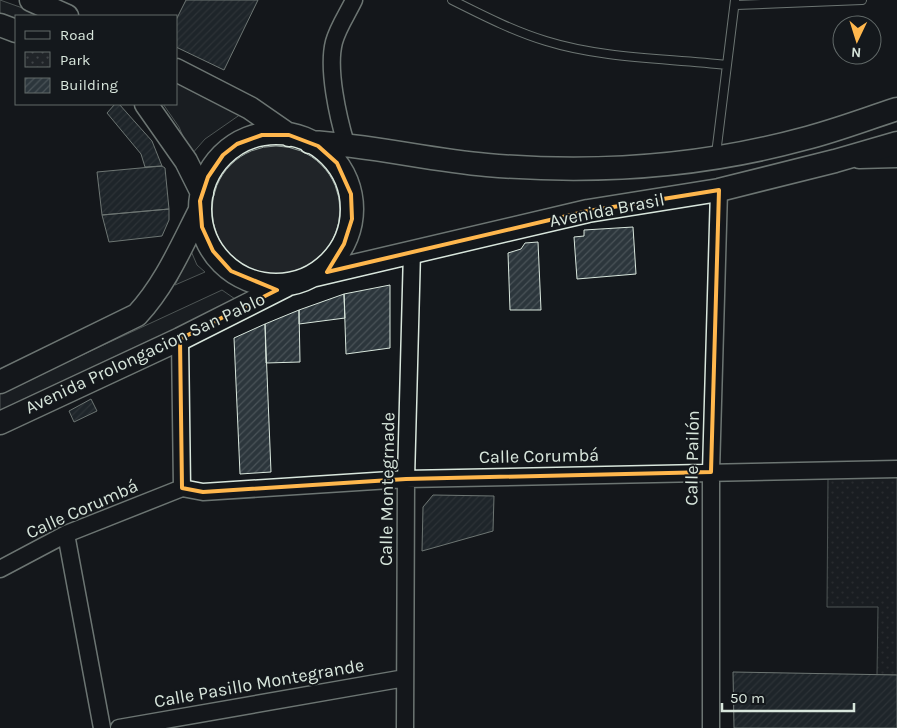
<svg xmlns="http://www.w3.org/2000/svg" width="897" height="728" viewBox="0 0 897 728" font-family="Karla,sans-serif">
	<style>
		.grass { fill: #202428; stroke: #939e99 }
		.park { fill: url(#park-dots); stroke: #939e99 }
		.building { fill: url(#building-hatch); stroke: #d8e6dc }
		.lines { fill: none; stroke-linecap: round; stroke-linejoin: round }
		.lane-casing { stroke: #d8e6dc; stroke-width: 10 }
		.street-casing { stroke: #d8e6dc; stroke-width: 19 }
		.secondary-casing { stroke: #d8e6dc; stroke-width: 25 }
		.lane { stroke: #14181c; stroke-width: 8 }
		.street { stroke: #14181c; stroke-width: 16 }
		.secondary { stroke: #14181c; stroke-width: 22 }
		.marked { fill: none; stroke: #ffb74d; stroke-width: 4; stroke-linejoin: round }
		.labels { text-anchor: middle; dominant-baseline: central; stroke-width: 4; stroke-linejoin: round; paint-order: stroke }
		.street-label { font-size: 18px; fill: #d8e6dc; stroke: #14181c }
	</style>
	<defs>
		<pattern id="park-dots" width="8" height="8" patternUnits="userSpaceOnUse" patternTransform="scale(1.25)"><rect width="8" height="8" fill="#202428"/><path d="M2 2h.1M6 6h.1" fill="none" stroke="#404447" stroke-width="1.8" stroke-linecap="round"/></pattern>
		<pattern id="building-hatch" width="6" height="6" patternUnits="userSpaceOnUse" patternTransform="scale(1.25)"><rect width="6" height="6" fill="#2c363c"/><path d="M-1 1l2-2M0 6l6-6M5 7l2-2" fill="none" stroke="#4a5358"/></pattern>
	</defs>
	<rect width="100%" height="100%" fill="#14181c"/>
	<!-- grass -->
	<path class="grass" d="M0,0l45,16h-29v5l-16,-6z
		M176,83l65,31 -36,25 -14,16 -12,-28 -16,-23h13z
		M212 210a64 64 0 1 1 128 0a64 64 0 1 1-128 0Z
		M191,251l6,14 8,7 -30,13z
		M222,290l16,11 -238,110v-18z"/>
	<!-- park -->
	<path class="park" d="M897,476v199h-20l1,-68h-51l1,-129z"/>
	<!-- building -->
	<path class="building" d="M186,0h72l-34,70 -48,-23v-27z
		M115,104h4l33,37 10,25 -17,1 -4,-13 -34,-41z
		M162,166l3,2 4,41 -67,6 -5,-43z
		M169,209v11l-7,16 -53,6 -7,-27z
		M633,227l3,47 -59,5 -3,-42 10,-1v-6z
		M538,242l3,68h-31l-2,-57 13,-4 4,-6z
		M390,285v63l-44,6 -2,-60z
		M344,294l1,24 -46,6v-14z
		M299,310l1,52 -34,1 -1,-39z
		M265,324l6,148 -31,2 -6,-136z
		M91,399l6,12 -23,11 -5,-11z
		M433,495l61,1 -1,35 -71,20 1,-44z
		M733,672l164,3v53h-163z"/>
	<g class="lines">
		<defs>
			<path id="lane" d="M452,0c30,15 61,31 94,41 58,18 121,17 181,24
				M736,5l126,-5
				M716,154l19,-154"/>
			<path id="street" d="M346,144c-8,-27 -19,-75 -12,-102 4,-15 14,-29 20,-42
				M859,160l38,-1
				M180,339l2,149
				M66,534l36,194
				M0,569l66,-35 116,-46 21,4 203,-13 491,-10
				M119,728l286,-50
				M405,728l1,-249 6,-228
				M711,728v-256l8,-282"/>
			<path id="secondary" d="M31,0l36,16
				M0,25l16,6
				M176,70l74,38 39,27
				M146,104l40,57 16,32
				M200 209a76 76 0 1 1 152 0a76 76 0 1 1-152 0Z
				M310,142c60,3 118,18 177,23 106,9 213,2 316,-26 32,-8 63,-20 94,-30
				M315,275l273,-64 131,-21 116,-29 62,-18
				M0,382l137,-67c28,-30 44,-68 63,-105
				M0,423l180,-84 105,-53"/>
		</defs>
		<!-- lane casing -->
		<use href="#lane" class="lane-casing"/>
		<!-- street casing -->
		<use href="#street" class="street-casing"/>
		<!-- secondary casing -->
		<use href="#secondary" class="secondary-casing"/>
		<!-- lane -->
		<use href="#lane" class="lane"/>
		<!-- street -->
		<use href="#street" class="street"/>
		<!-- secondary -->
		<use href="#secondary" class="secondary"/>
	</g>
	<!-- marked area -->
	<path d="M0 0H897V728H0ZM262,135h27l29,11 19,17 14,31 1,25 -8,25 -17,28 261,-61 131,-21 -8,282 -305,7 -203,13 -21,-4 -2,-149 97,-49 -46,-19 -18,-20 -11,-24 -2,-26 8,-24 15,-22 14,-11z" fill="#14181c" fill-opacity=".55" fill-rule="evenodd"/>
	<path class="marked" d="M262,135h27l29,11 19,17 14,31 1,25 -8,25 -17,28 261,-61 131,-21 -8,282 -305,7 -203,13 -21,-4 -2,-149 97,-49 -46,-19 -18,-20 -11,-24 -2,-26 8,-24 15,-22 14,-11z"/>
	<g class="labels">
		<!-- street labels -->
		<g class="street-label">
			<text transform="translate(607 210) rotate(-11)">Avenida Brasil</text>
			<text transform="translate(145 353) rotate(-25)">Avenida Prolongacion San Pablo</text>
			<text transform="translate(539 456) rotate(-1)">Calle Corumbá</text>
			<text transform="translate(692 458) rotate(-89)">Calle Pailón</text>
			<text transform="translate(387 489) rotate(-89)">Calle Montegrnade</text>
			<text transform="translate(82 509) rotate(-24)">Calle Corumbá</text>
			<text transform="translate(259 683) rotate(-10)">Calle Pasillo Montegrande</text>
		</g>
	</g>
	<!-- legend -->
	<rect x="15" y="15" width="162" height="90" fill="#14181c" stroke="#626a69"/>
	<rect x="25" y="31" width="25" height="8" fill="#14181c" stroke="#626a69"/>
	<text x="60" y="40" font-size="15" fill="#d8e6dc">Road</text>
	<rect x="25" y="52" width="25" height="15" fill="url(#park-dots)" stroke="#626a69"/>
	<text x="60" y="65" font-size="15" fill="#d8e6dc">Park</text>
	<rect x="25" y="78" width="25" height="15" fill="url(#building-hatch)" stroke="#626a69"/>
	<text x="60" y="90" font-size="15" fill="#d8e6dc">Building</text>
	<!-- north arrow -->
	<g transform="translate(857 40) rotate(184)"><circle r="24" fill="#14181c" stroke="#626a69"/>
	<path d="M0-4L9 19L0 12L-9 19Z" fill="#ffb74d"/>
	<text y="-8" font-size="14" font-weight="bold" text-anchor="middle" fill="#d8e6dc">N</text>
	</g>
	<!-- scale -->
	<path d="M722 703v8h132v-8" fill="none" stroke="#d8e6dc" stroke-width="2.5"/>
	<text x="730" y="703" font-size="15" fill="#d8e6dc" stroke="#14181c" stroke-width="4" paint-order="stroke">50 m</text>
</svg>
